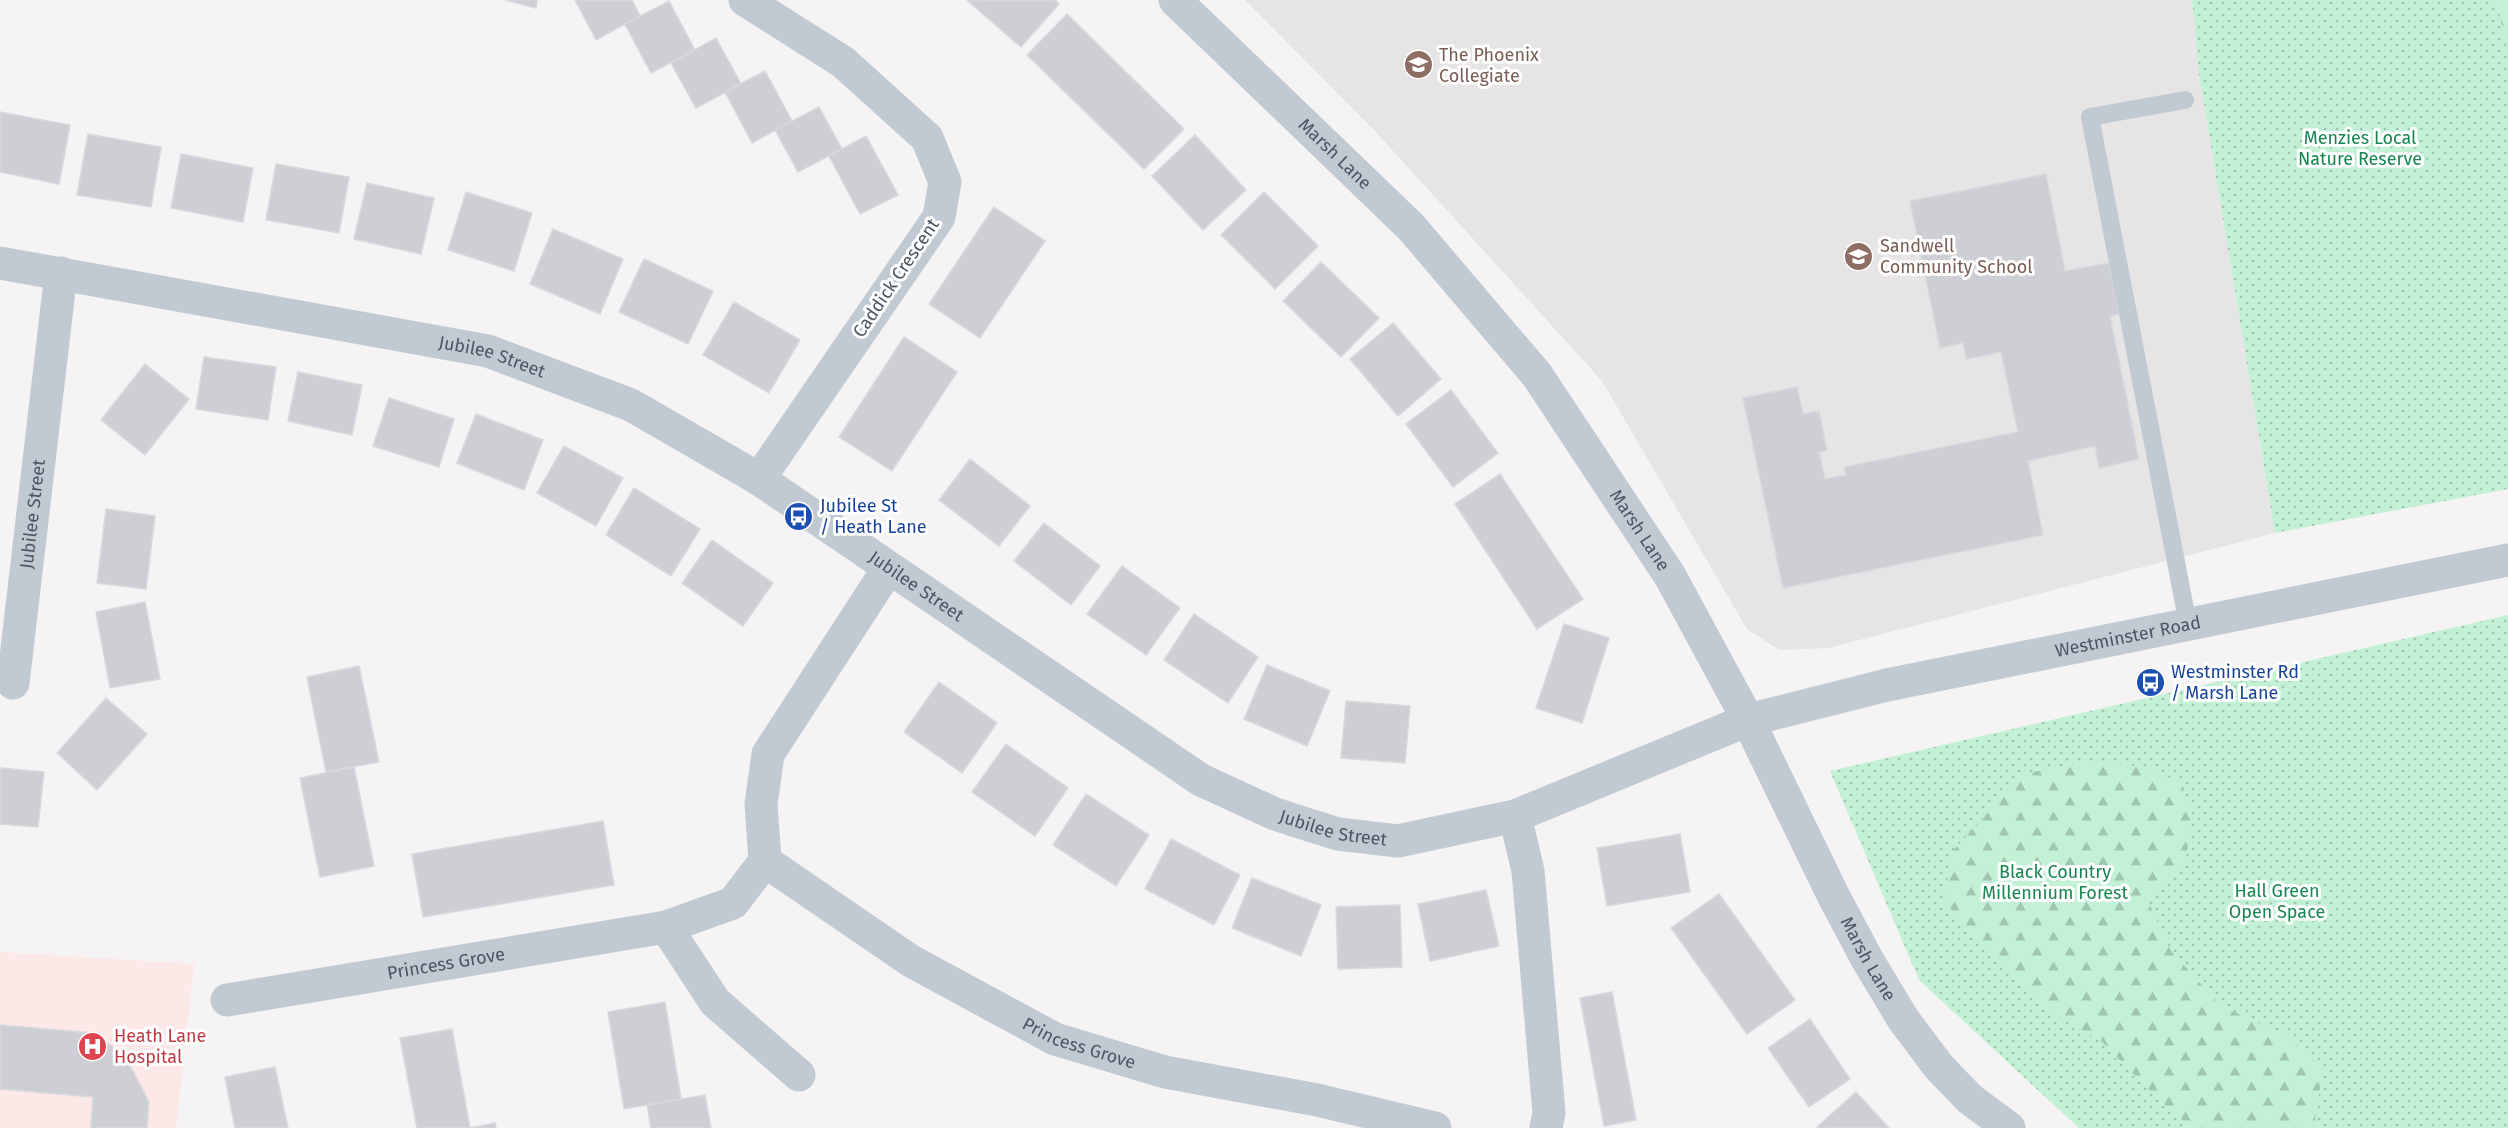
<svg xmlns="http://www.w3.org/2000/svg" width="2508" height="1128" viewBox="0 0 2508 1128" font-family="'Fira Sans',sans-serif">
	<style>
		.education { fill: #e6e4e5 }
		.medical { fill: #fce8e6 }
		.grass { fill: url(#grass-dots) }
		.forest { fill: url(#forest-firs) }
		.building { fill: #cdcfd5; stroke: #d7d9de; stroke-width: 1.5 }
		.lines { fill: none; stroke-linecap: round; stroke-linejoin: round }
		.lane { stroke: #c1cad2; stroke-width: 18 }
		.street { stroke: #c1cad2; stroke-width: 33 }
		.labels { text-anchor: middle; dominant-baseline: central; stroke-width: 6; stroke-linejoin: round; paint-order: stroke }
		.education-label { font-size: 18px; fill: #785e54; stroke: #fff; text-anchor: start }
		.park-label { font-size: 18px; fill: #17864f; stroke: #fff }
		.street-label { font-size: 18px; fill: #4a5661; stroke: #fff }
		.transit-label { font-size: 18px; fill: #164399; stroke: #fff; text-anchor: start }
		.health-label { font-size: 18px; fill: #be3a42; stroke: #fff; text-anchor: start }
	</style>
	<defs>
		<pattern id="grass-dots" width="8" height="8" patternUnits="userSpaceOnUse" patternTransform="scale(1.5)"><rect width="8" height="8" fill="#c3f1d5"/><path d="M2 2h.1M6 6h.1" fill="none" stroke="#a0c6b0" stroke-width="1.8" stroke-linecap="round"/></pattern>
		<pattern id="forest-firs" width="22" height="20" patternUnits="userSpaceOnUse" patternTransform="scale(1.5)"><rect width="22" height="20" fill="#c3f1d5"/><path d="M5 1l3.5 6h-7zM16 11l3.5 6h-7z" fill="#a0c6b0"/></pattern>
	</defs>
	<rect width="100%" height="100%" fill="#f5f3f3"/>
	<!-- education -->
	<path class="education" d="M1245,0h947l7,74 76,459 -447,115 -49,2 -32,-21 -145,-248 -227,-250z"/>
	<!-- medical -->
	<path class="medical" d="M0,952l194,12 -18,164h-176z"/>
	<!-- grass -->
	<path class="grass" d="M2192,0h316v489l-233,44 -76,-459z
		M2508,615v513h-429l-160,-148 -89,-209z"/>
	<!-- forest -->
	<path class="forest" d="M2496,0h12v51z
		M2090,761l54,6 38,16 10,35 -6,41 -38,42 23,50 50,55 65,29 37,33 -9,59 -122,1 -35,-30 -56,-57 -56,-32 -58,-56 -42,-51 5,-48 73,-80z"/>
	<!-- building -->
	<path class="building" d="M505,0h32l-1,8z
		M575,0h57l8,16 -44,24z
		M967,0h88l4,4 -38,43z
		M669,1l26,49 -44,23 -26,-49z
		M1067,14l117,115 -40,40 -117,-114z
		M716,38l25,46 -45,24 -25,-45z
		M765,71l27,50 -40,22 -27,-51z
		M819,107l23,42 -44,23 -23,-42z
		M0,112l70,13 -11,59 -59,-12z
		M88,134l73,13 -10,60 -74,-12z
		M1195,135l51,55 -43,40 -51,-54z
		M866,136l32,59 -38,19 -31,-58z
		M181,154l72,14 -10,54 -72,-14z
		M276,164l73,13 -10,56 -73,-13z
		M2046,174l19,97 44,-8 10,51 -9,2 29,143 -40,9 -4,-22 -67,15 15,74 -260,53 -40,-190 54,-11 6,27 16,-3 8,39 -8,2 6,27 21,-4 -2,-8 174,-35 -17,-80 -34,7 -4,-16 -23,5 -30,-147z
		M367,183l67,15 -13,56 -67,-15z
		M466,192l66,21 -18,58 -66,-21z
		M1264,192l54,54 -43,43 -54,-54z
		M994,207l51,34 -65,97 -51,-34z
		M553,229l70,30 -23,55 -70,-30z
		M644,259l69,32 -25,53 -69,-32z
		M1321,262l58,56 -38,39 -58,-56z
		M734,302l66,38 -31,53 -66,-38z
		M1393,323l48,56 -43,37 -48,-57z
		M904,337l53,35 -65,99 -53,-34z
		M204,357l72,10 -8,53 -72,-11z
		M145,364l44,35 -44,56 -44,-35z
		M298,372l64,13 -10,50 -64,-14z
		M1451,390l47,63 -45,34 -47,-63z
		M389,398l65,21 -15,48 -66,-21z
		M476,414l67,26 -19,50 -67,-27z
		M564,446l59,32 -27,48 -59,-33z
		M970,459l60,47 -31,40 -60,-46z
		M1500,474l83,125 -46,30 -82,-125z
		M634,488l66,41 -29,47 -65,-41z
		M106,509l49,7 -9,73 -49,-6z
		M1044,523l56,43 -29,39 -57,-44z
		M712,540l61,43 -30,43 -61,-43z
		M1122,566l58,42 -34,47 -59,-41z
		M145,602l15,77 -50,9 -14,-76z
		M1194,614l64,43 -30,46 -64,-43z
		M1564,624l45,14 -27,85 -46,-15z
		M1267,665l63,26 -23,55 -63,-27z
		M359,666l20,96 -53,10 -19,-95z
		M939,682l58,41 -35,50 -58,-41z
		M106,698l41,36 -50,56 -40,-37z
		M1346,701l64,5 -5,57 -64,-5z
		M1006,744l62,44 -33,48 -63,-44z
		M354,767l20,99 -54,11 -20,-99z
		M0,768l44,4 -6,55 -38,-3z
		M1086,794l63,41 -33,51 -63,-41z
		M603,821l11,64 -191,32 -11,-63z
		M1680,834l10,58 -83,14 -10,-58z
		M1171,839l69,36 -26,50 -69,-36z
		M1252,878l69,27 -20,51 -69,-28z
		M1486,890l13,56 -69,15 -12,-57z
		M1719,894l76,106 -48,34 -76,-106z
		M1400,905l2,62 -64,2 -2,-62z
		M1612,992l24,128 -32,6 -24,-128z
		M665,1002l16,97 -57,10 -16,-97z
		M1810,1019l40,60 -41,28 -41,-59z
		M0,1025l94,8 31,23 24,46 -2,26h-56l2,-31 -93,-8z
		M452,1029l18,99h-53l-17,-90z
		M275,1067l13,61h-53l-10,-51z
		M1856,1092l33,36h-71l-1,-1z
		M705,1095l6,33h-60l-4,-23z
		M495,1123l1,5h-25z"/>
	<g class="lines">
		<!-- lane -->
		<path class="lane" d="M2185,100l-95,17 98,507"/>
		<!-- street -->
		<g class="street">
			<path d="M745,0l98,62 84,76 18,44 -6,35 -180,262"/>
			<path id="s1" d="M1175,0l236,227 126,148 133,201 78,144 85,175 34,64 36,60 36,48 31,32 39,29"/>
			<path id="s2" d="M0,263l488,88 143,54 128,74 442,301 74,34 31,10 32,10 60,7 117,-25 233,-96 139,-35 621,-125"/>
			<path id="s3" d="M888,569l-120,185 -7,50 4,57 146,100 144,78 110,33 152,28 118,28"/>
			<path id="s4" d="M13,683l48,-410"/>
			<path d="M1515,816l13,55 21,242 -3,15"/>
			<path d="M666,927l49,75 84,73"/>
			<path id="s5" d="M227,1000l439,-73 67,-24 32,-42"/>
		</g>
	</g>
	<!-- icons -->
	<defs>
		<symbol id="school-disc" viewBox="-11 -11 22 22"><circle r="9.5" fill="#8d6e63" stroke="#fff"/><path d="M0-5L7-2L0 1L-7-2ZM-4 1L0 2.5L4 1V4Q0 6-4 4Z" fill="#fff"/></symbol>
		<symbol id="bus-disc" viewBox="-11 -11 22 22"><circle r="9.5" fill="#1a4fb4" stroke="#fff"/><path d="M-5-6H5V4H4V6H2V4H-2V6H-4V4H-5ZM-3.5-4V0h7V-4ZM-3.5 1.2v1.5H-2V1.2ZM2 1.2v1.5H3.5V1.2Z" fill="#fff"/></symbol>
		<symbol id="hospital-disc" viewBox="-11 -11 22 22"><circle r="9.5" fill="#e0444e" stroke="#fff"/><path d="M-5-5h3v3.5h4V-5h3V5h-3V1.5h-4V5h-3Z" fill="#fff"/></symbol>
	</defs>
	<g fill-rule="evenodd">
		<use href="#school-disc" x="1402" y="48" width="33" height="33"/>
		<use href="#school-disc" x="1842" y="240" width="33" height="33"/>
		<use href="#bus-disc" x="782" y="500" width="33" height="33"/>
		<use href="#bus-disc" x="2134" y="666" width="33" height="33"/>
		<use href="#hospital-disc" x="76" y="1030" width="33" height="33"/>
	</g>
	<g class="labels">
		<!-- education labels -->
		<g class="education-label">
			<text x="1439" y="55">The Phoenix<tspan x="1439" dy="21">Collegiate</tspan></text>
			<text x="1880" y="246">Sandwell<tspan x="1880" dy="21">Community School</tspan></text>
		</g>
		<!-- park labels -->
		<g class="park-label">
			<text x="2360" y="138">Menzies Local<tspan x="2360" dy="21">Nature Reserve</tspan></text>
			<text x="2055" y="872">Black Country<tspan x="2055" dy="21">Millennium Forest</tspan></text>
			<text x="2277" y="891">Hall Green<tspan x="2277" dy="21">Open Space</tspan></text>
		</g>
		<!-- street labels -->
		<g class="street-label">
			<text stroke="none"><textPath href="#s1" startOffset="222">Marsh Lane</textPath></text>
			<text transform="translate(896 278) rotate(-56)">Caddick Crescent</text>
			<text stroke="none"><textPath href="#s2" startOffset="501">Jubilee Street</textPath></text>
			<text stroke="none"><textPath href="#s4" startOffset="170">Jubilee Street</textPath></text>
			<text stroke="none"><textPath href="#s1" startOffset="708">Marsh Lane</textPath></text>
			<text stroke="none"><textPath href="#s2" startOffset="987">Jubilee Street</textPath></text>
			<text stroke="none"><textPath href="#s2" startOffset="2300">Westminster Road</textPath></text>
			<text stroke="none"><textPath href="#s2" startOffset="1473">Jubilee Street</textPath></text>
			<text stroke="none"><textPath href="#s1" startOffset="1194">Marsh Lane</textPath></text>
			<text stroke="none"><textPath href="#s5" startOffset="222">Princess Grove</textPath></text>
			<text stroke="none"><textPath href="#s3" startOffset="693">Princess Grove</textPath></text>
		</g>
		<!-- transit labels -->
		<g class="transit-label">
			<text x="820" y="506">Jubilee St<tspan x="820" dy="21">/ Heath Lane</tspan></text>
			<text x="2171" y="672">Westminster Rd<tspan x="2171" dy="21">/ Marsh Lane</tspan></text>
		</g>
		<!-- health labels -->
		<g class="health-label">
			<text x="114" y="1036">Heath Lane<tspan x="114" dy="21">Hospital</tspan></text>
		</g>
	</g>
</svg>
